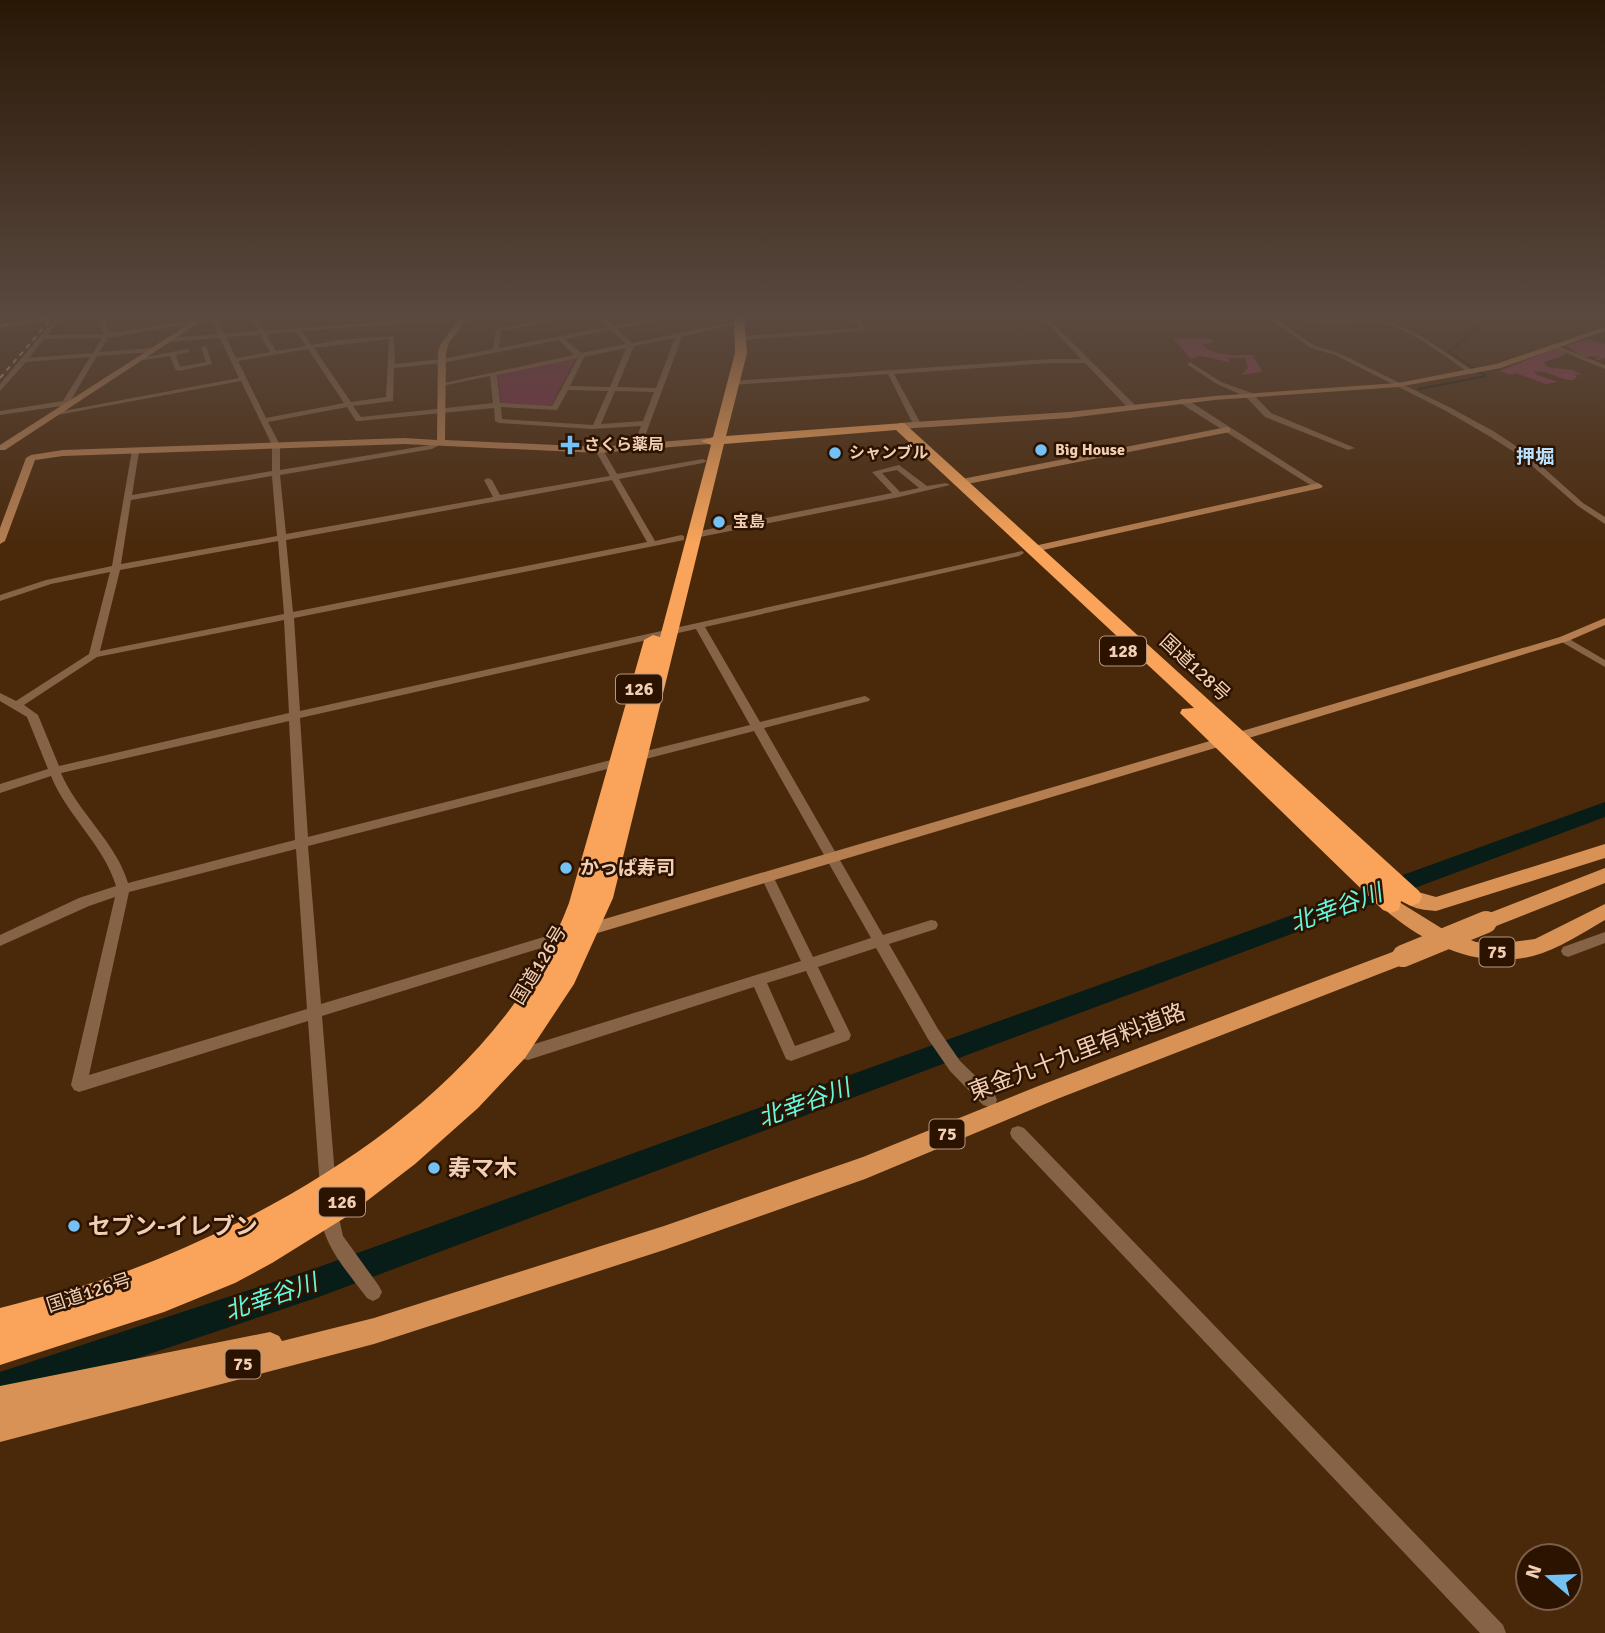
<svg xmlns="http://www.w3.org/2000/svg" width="1605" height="1633" viewBox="0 0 1605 1633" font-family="Signika,'Noto Sans JP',sans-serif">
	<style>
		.green { fill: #792948 }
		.forest { fill: #9a385d }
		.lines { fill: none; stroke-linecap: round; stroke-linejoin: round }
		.stream { stroke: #081c18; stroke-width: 2 }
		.river { fill: #081c18; fill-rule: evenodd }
		.street { fill: #866347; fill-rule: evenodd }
		.secondary { fill: #b57e50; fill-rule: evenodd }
		.primary { fill: #d99256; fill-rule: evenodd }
		.highway { fill: #f9a45a; fill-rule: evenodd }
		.rail { stroke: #e0bda2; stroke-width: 2; stroke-dasharray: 5 5; stroke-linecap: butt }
		.primary-bridge { stroke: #d99256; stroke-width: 22 }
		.poi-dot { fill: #73c1f5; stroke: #2b1300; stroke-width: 2.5 }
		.labels { text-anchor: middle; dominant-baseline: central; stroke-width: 5; stroke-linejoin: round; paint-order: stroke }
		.far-poi-label { font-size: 16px; font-weight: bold; fill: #f2cfb4; stroke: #2b1300; text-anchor: start }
		.shield { fill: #2b1300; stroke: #b6977e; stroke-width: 2 }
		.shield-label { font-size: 18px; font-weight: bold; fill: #f2cfb4 }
		.far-quarter-label { font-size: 19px; font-weight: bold; fill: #b7e1ff; stroke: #2b1300 }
		.street-label { font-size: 19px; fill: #f2cfb4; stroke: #2b1300 }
		.poi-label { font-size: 19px; font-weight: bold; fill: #f2cfb4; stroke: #2b1300; text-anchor: start }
		.near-street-label { font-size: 23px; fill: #f2cfb4; stroke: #2b1300 }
		.near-poi-label { font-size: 23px; font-weight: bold; fill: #f2cfb4; stroke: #2b1300; text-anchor: start }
		.near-water-label { font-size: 24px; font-style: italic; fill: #63f8de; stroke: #2b1300 }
	</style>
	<rect width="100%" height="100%" fill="#4a290b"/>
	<!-- green -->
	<path class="green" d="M576,358l-25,48 -50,-2 -3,-30z"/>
	<!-- forest -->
	<path class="forest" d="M1173,338l39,1 2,4 -13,1c15,13 32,11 52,11l9,17 -21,3 7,-7 -3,-10h-17l1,4 -29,-6 -9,3z
		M1587,339l18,5v14l-11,3 6,-5 -16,1 -18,-11z
		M1553,349l13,3 -3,4 -19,6 3,5 25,3 11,5 -9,-1 3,2 -3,4c-15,1 -26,-11 -40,-8l3,3 21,7 -12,2 -30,-11 -5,2 -11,-4z"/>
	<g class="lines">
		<!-- stream -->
		<path class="stream" d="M1419,389l67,-13 -37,-24 40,-35"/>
		<!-- river -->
		<path class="river" d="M1605,802v15l-1289,481 -316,106v-32l316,-104z"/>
		<!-- street -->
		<path class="street" d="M56,317h6l-14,18 57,-1 -3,-3 -3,-14h6l3,13 3,3 85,-13 3,2 -91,16 -9,14 54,-4 3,2 -3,2 -56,4 -26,44h4v4l-75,11v-4l63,-10 27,-44 -64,5 -26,29v-7zM102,338l-9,15 -64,5 15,-19z
			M210,317h6l8,17 34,-3 -8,-14h27l-3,2 -16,1 6,11 177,-14h24l-3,2 -160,12 9,14 28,-5 55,-4 1,28 47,-5 51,-10 3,-20 64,-12h12l-71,14 -2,17 109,-21 -10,-10h6l10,9 45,-9h11l-53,12 15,14 101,-21 3,2 -54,13 -41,110 -4,2 -4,-2 8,-21 -49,3 -93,-6 -4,-2 -1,-13 -135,13h-3l-9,-14 -79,15 12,23v25l150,-25 11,-5 4,2 -13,7 -152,26 6,59 207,-37 -9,-17 4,-2 4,2 8,15 110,-19 -15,-26 4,-2 4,2 14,24 86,-15 4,2 -4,2 -84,16 36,62 26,-6 3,1v4l-390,78 6,93 722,-160 2,2 -5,3 -314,71 55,95 105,-26 5,3 -1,2 -105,27 119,207 48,-15 5,1 2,4 -2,4 -47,15 49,85 22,32 35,34 2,5 -2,5 -6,2 -6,-2 -33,-34 -22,-32 -52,-91 -58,19 33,68 -2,5 -58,21 -5,-2 -32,-72 -226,73 -18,-4 -3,-5 3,-5 5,-2 13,2 273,-85 -40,-84 1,-3h10l41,83 58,-19 -117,-207 -116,30 -6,-4 6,-4 112,-28 -54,-96 -396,89 8,119 311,-79 6,4 -6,4 -311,80 13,158 246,-74 5,1 2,4 -2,4 -5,1 -245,76 14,172 -2,6 -6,2 -6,-2 -2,-6 -12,-167 -229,71 -5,-2 -3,-5 44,-188 -26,9 -89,40v-11l79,-37 37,-12c-12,-41 -49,-70 -65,-110l-51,17v-9l48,-15 -21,-52 -27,-16v-8l16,8 73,-47 21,-82 -59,12 -51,17v-6l46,-15 66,-14 20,-116 7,2 -7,43 140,-24v-26l-31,-64 -184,34 -4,-2 186,-35 -19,-40 -52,4 -3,-2 3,-2 50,-4zM611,330l15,14 -45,9 -16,-14zM296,332l10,14 -30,5 -10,-17zM260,335l10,17 -34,6 -10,-21zM675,338l-19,50 -39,-1 17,-41zM389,339l-3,58 -35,5 -37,-54zM559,340l15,15 -135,29 3,2 48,-10 3,27 -132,14 -8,-11 40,-5 1,-33 48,-5zM626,348l-16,39 -40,-1 14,-29zM308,349l36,54 -78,15 -28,-57zM578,358l-26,48 -52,-3 -3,-28zM568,390l40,1 -15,34 -91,-6 -1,-12 56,3zM615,391l39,1 -11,29 -42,3zM272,476l5,60 -156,28 10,-64zM612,480l35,62 -354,70 -7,-72zM278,541l6,73 -184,37 20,-81zM284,620l5,93 -230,53 -21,-51 -14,-10 73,-48zM289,721l6,119 -167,43c-12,-41 -50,-70 -67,-110zM296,849l11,160 -218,66 40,-183zM806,971l29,61 -40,14 -28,-63z
			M852,317h6l7,14 -123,9 -3,-2 3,-2 117,-8z
			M1041,317h6l89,89v4h-6l-45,-47h-36l-155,11 27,50 -4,2 -4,-2 -25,-50 -156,11 -3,-2 3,-2 317,-22h32z
			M1266,317h7l42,29 24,7 112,55 44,24 33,22 55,49 22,14v7l-27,-18 -56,-49 -33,-21 -43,-25 -111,-56 -24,-7z
			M1300,317h8l10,4 37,-4 40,6 31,16 50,34 -5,1c-22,-14 -61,-46 -85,-50 -28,-5 -62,8 -86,-7z
			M1553,344l52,21v4l-54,-22v-2z
			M204,346l3,2 5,16 -34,7 -3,-2 -5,-13 -26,4 -3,-2 46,-9 3,2 -1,1 -13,3 4,12 26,-5 -5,-14z
			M1190,362l31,20 31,11 19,20 84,35 -7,2 -83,-33 -19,-20 -29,-13 -29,-19 -1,-1z
			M1180,399h6l136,87 -7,2 -135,-85z
			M899,465l28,21 19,-3 4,2 -51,12 -204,41 -4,-3 4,-3 197,-39 -20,-21zM897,470l22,18 -19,4 -18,-19z
			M1564,636l41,24v7l-45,-26v-4z
			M1605,932v11l-37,14 -5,-2 -2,-4 2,-4z
			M1018,1126l6,2 479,497 3,8h-26l-468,-495 -2,-5 2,-5z
			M330,1203l6,2 7,31 36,50 3,6 -3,6 -6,3 -6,-3c-16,-22 -55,-64 -43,-93z"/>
		<!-- secondary -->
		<path class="secondary" d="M50,317h18l-68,11v-4z
			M200,317h8l-203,133h-5v-5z
			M461,317h7l-19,26 -3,9 -1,88 154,7 109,-9 4,3 -4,3 -109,9 -195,-9 -341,12 -28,4 -30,81 -5,3v-16l26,-70 5,-3 32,-5 341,-12 33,2 1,-88 3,-9z
			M1605,327v4l-104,37 -103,19 -184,13 -145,18 -170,11 -4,-3 4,-3 170,-11 145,-16 184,-13 98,-19z
			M1227,427l3,1v4l-268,53 -5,-3 5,-3z
			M1318,483l5,3 -2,2 -287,64 -5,-3 5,-3z
			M1605,618v7l-37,16 -326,99 -5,1 -6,-4 1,-3 328,-97z
			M1220,738l6,4 -1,3 -634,190 -6,-2 -2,-4 2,-4 6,-2z"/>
		<!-- primary -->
		<path class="primary" d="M1605,844v14l-169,53c-12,-1 -28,-2 -34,-14l2,-5 7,-2 25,7z
			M1605,868v15l-119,47 -7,-3 -3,-5 3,-5z
			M1391,897l55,34 30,11 19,2 40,-5 70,-35v16c-23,13 -46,29 -72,36 -55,14 -108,-12 -149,-47l-3,-5 3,-5z
			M1403,948l7,2 3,6 -3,6 -353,137 -192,80 -201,71 -290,94 -374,98v-56l270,-54 9,4 3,5 92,-23 290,-92 199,-69 178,-72z"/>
		<!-- highway -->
		<path class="highway" d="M734,317h10l3,36 -21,83 178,-13 515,468 3,6 -3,6 -8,3 -10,-5 -2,9 -8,3 -8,-3 -203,-197 2,-4 12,-1 -298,-278 -172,14 -111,454 -39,86 -49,74 -47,50 -63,56 -69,53 -74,46 -37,20 -71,29 -164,53v-57c48,-13 97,-24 143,-43 167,-66 360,-186 426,-362l75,-263 9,-5 7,2 51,-192 -10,-4 12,-4 22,-84z"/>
		<!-- rail -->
		<path class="rail" d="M0,378l53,-61"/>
		<!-- primary-bridge -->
		<path class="primary-bridge" d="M1403,956l83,-34"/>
	</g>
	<!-- sky -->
	<linearGradient id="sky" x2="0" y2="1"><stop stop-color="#291706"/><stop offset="0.58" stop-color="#5a493f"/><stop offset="1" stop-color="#5a493f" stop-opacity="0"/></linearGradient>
	<rect width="1605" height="545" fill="url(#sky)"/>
	<!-- markers -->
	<g class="poi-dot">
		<path d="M566.5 434.5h7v7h7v7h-7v7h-7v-7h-7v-7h7z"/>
		<circle cx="1041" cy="450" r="7"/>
		<circle cx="835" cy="453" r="7"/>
		<circle cx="719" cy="522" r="7"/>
		<circle cx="566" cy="868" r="7"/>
		<circle cx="434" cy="1168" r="7"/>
		<circle cx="74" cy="1226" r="7"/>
	</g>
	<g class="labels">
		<!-- far-poi labels -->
		<g class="far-poi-label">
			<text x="584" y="445">さくら薬局</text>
			<text x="1055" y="450">Big House</text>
			<text x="849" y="453">シャンブル</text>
			<text x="733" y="522">宝島</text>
		</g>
		<!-- shield labels -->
		<g class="shield">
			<rect x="1100" y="636.5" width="46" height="29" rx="5"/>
			<rect x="616" y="674.5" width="46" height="29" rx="5"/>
			<rect x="1479.5" y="937.5" width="35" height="29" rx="5"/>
			<rect x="929.5" y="1119.5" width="35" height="29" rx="5"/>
			<rect x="319" y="1187.5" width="46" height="29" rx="5"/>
			<rect x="225.5" y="1349.5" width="35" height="29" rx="5"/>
		</g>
		<g class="shield-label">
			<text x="1123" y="651">128</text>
			<text x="639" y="689">126</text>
			<text x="1497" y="952">75</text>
			<text x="947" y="1134">75</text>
			<text x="342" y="1202">126</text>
			<text x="243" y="1364">75</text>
		</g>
		<!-- far-quarter labels -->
		<g class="far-quarter-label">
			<text x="1535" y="457">押堀</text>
		</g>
		<!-- street labels -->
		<g class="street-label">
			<text transform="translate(1195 668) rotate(43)">国道128号</text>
			<text transform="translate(539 965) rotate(-59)">国道126号</text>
			<text transform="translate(89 1293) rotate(-18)">国道126号</text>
		</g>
		<!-- poi labels -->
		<g class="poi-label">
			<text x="580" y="868">かっぱ寿司</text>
		</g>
		<!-- near-street labels -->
		<g class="near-street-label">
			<text transform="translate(1077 1052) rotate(-21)">東金九十九里有料道路</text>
		</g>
		<!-- near-poi labels -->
		<g class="near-poi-label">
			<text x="448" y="1168">寿マ木</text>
			<text x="88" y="1226">セブン-イレブン</text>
		</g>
		<!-- near-water labels -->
		<g class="near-water-label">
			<text transform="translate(1336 908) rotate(-20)">北幸谷川</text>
			<text transform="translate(804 1103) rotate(-20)">北幸谷川</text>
			<text transform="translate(271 1297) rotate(-19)">北幸谷川</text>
		</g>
	</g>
	<!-- north arrow -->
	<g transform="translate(1549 1577) rotate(289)"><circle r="33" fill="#2b1300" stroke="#7b5e48" stroke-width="2"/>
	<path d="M0-5L12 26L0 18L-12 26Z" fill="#73c1f5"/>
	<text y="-10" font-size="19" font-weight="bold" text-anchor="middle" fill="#f2cfb4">N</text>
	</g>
</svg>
